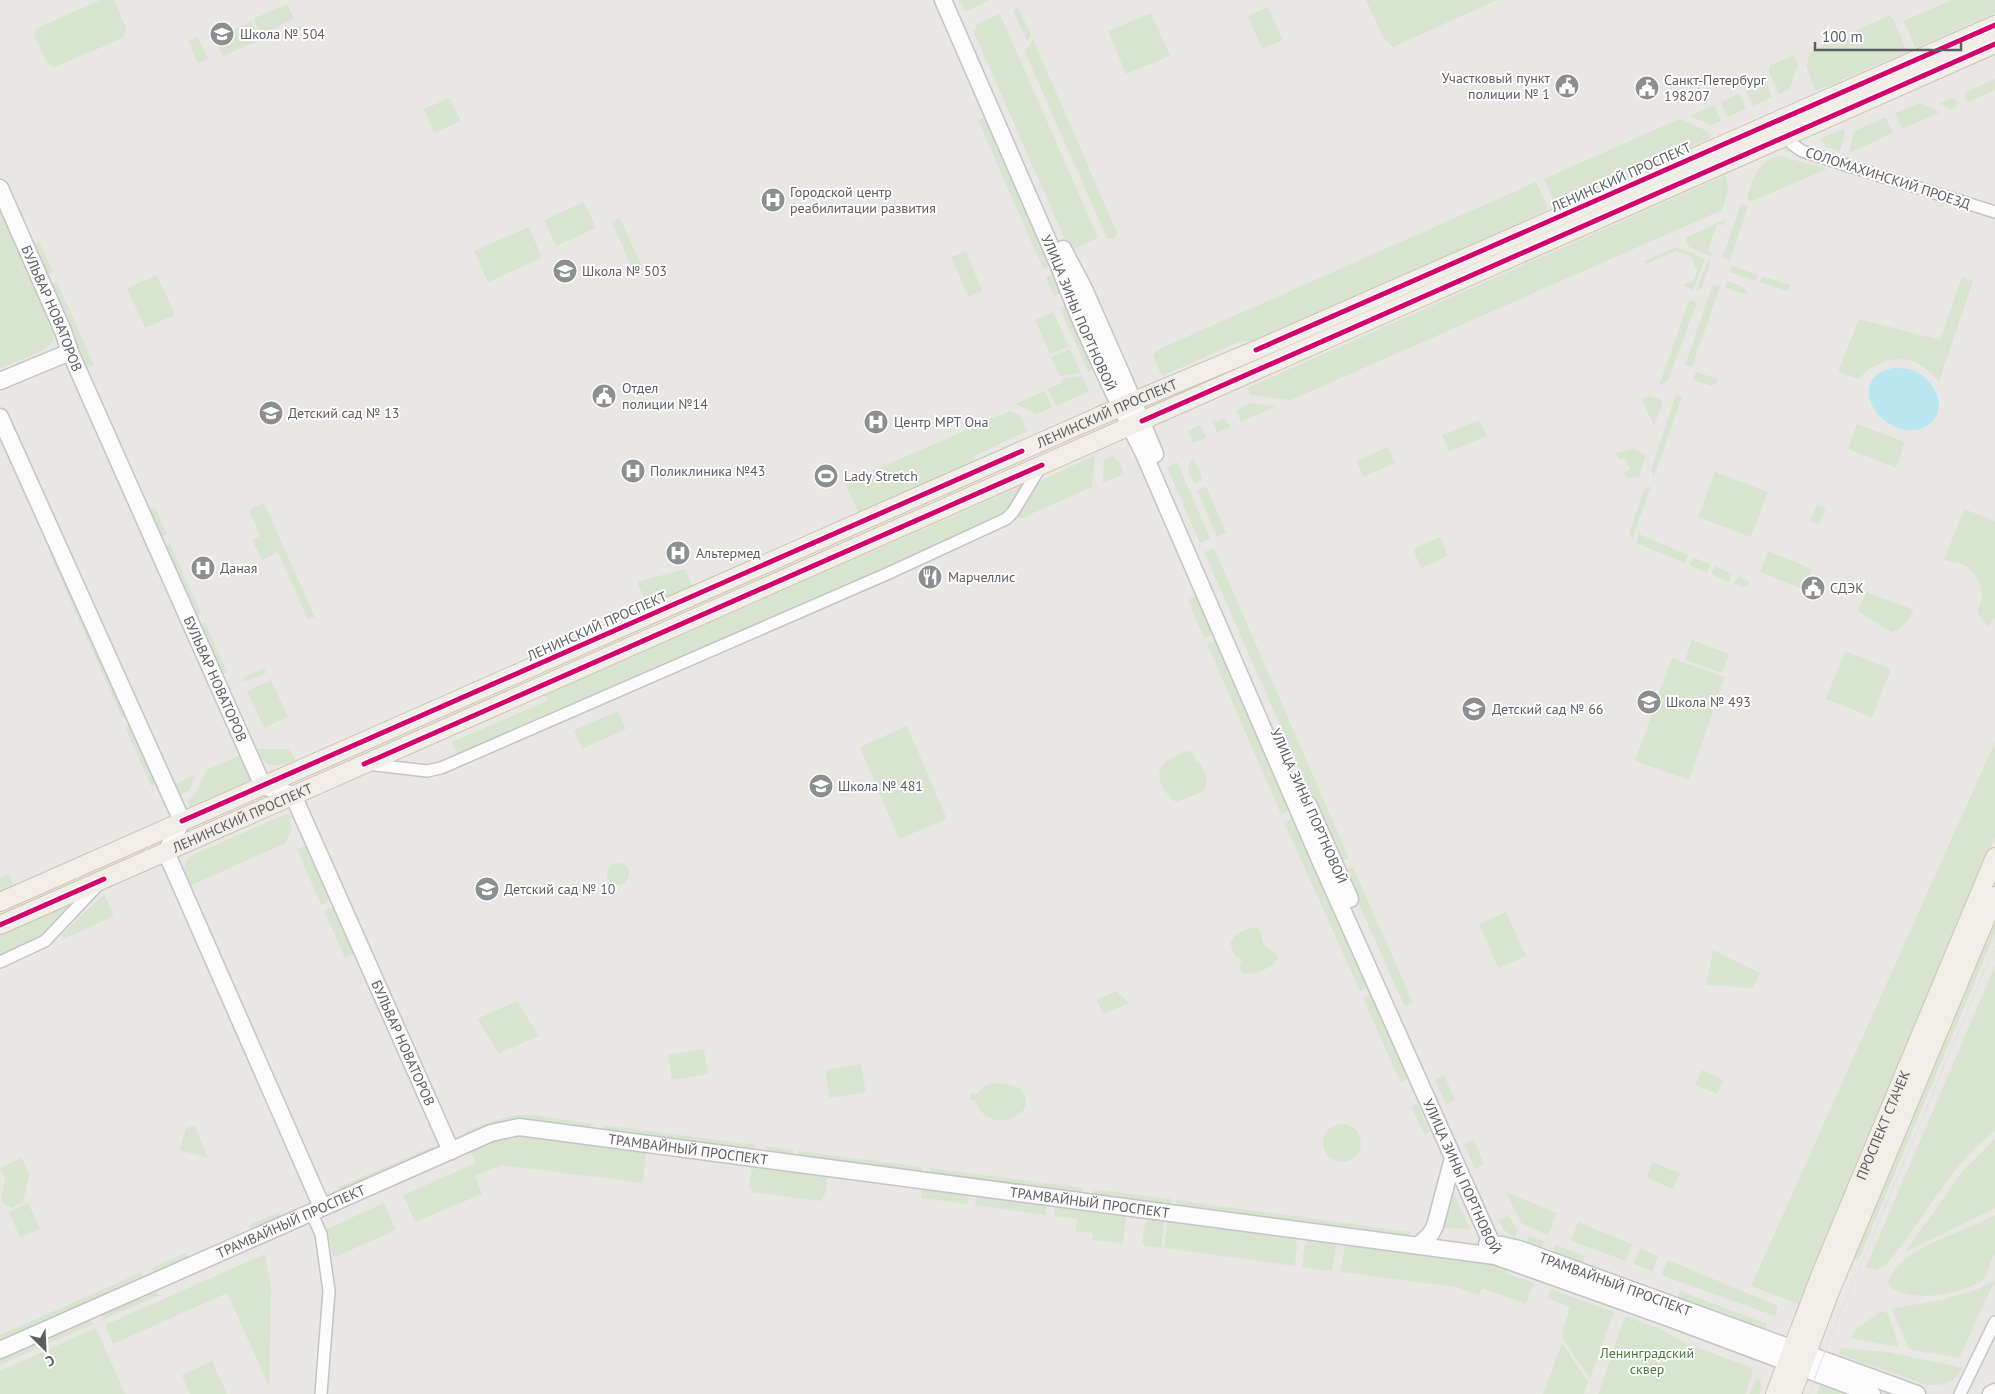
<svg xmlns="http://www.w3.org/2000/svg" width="1995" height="1394" viewBox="0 0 1995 1394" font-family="'PT Sans',sans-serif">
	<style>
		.green { fill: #d6e4d0 }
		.water { fill: #bbe5f1 }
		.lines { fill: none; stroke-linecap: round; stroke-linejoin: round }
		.street-casing { stroke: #c3c4c4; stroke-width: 14 }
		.secondary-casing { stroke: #c3c4c3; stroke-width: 19 }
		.primary-casing { stroke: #cfc2b4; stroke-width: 20 }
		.street { stroke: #fcfbfb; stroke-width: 11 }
		.secondary { stroke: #fcfbfb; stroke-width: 16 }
		.primary { stroke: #f1ede7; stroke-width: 18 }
		.tram { stroke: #e0e0e0; stroke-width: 1 }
		.cycleway-casing { stroke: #fff; stroke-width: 8 }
		.cycleway { stroke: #d6006c; stroke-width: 5 }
		.labels { text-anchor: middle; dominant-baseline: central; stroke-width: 4; stroke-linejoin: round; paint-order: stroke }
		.poi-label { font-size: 14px; fill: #5a5f61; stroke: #fff; text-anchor: start }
		.street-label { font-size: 14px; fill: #5a5f61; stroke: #fff }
		.park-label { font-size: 14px; fill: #477e3c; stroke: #fff }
	</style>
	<rect width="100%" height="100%" fill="#e9e7e4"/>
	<!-- green -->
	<path class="green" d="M100,0h14l12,28 -3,10 -68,29 -7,-2 -14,-30 3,-7z
		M960,0h30l-25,12z
		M1366,0h131l-104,47 -9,-8z
		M1952,0h43v13l-80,35 -11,-27z
		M287,4l7,15 -33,15 -8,-15z
		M1018,7l13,28 -4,6 -14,-31z
		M1268,7l15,33 -21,9 -14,-33z
		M1151,13l19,43 -44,18 -18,-43z
		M1000,14l98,224 -28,13 -97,-221 4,-1 -2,-4z
		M1888,16l5,2 14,34 -91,39 -10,-25 5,-15z
		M252,21l8,19 -37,16 -8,-18z
		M198,37l10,22 -10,4 -10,-22z
		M1033,39l84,194 -3,6 -7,-1 -82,-186z
		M1793,55l5,10 -9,25 -10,4 -10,-22 1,-6z
		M1995,79v11l-27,12 -4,-7 2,-3z
		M1766,82l6,15 -19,9 -7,-15z
		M1739,94l7,15 -19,8 -6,-15z
		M450,98l11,23 -27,12 -10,-24z
		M1952,98l3,1 3,7 -7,3 -11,-6z
		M1919,103l21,9 -38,17 -7,-16z
		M1714,105l7,16 -10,4 -22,-9z
		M988,116l62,149 -7,4 -65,-149z
		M1886,117l7,16 -44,20 5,-22z
		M1679,119l28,12 3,7 -150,67 -5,-2 -11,-24z
		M1843,129l2,4 -5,18 -15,-4 -4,-9z
		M1780,156l47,13 -78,33 -2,-4c7,-20 10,-38 33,-42z
		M1726,175l2,15 -6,20 -431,190 -41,-5 -3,-7z
		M1536,182l11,24 -1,5 -293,130h-12l-79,35 -9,-20 4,-6z
		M584,202l12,26 -40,18 -12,-26z
		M1741,204l7,2 -18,55 -8,-3z
		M0,206l54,124c0,5 0,8 -2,12 -7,11 -40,21 -52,26z
		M620,218l23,51 -9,4 -22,-51z
		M1726,219l-2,6 -7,-1 -9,27 4,2 1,4 -24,-10 -4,-9z
		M529,227l13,31 -54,24 -14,-31z
		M38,240l15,32 -8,3 -11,-25z
		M1677,247l28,12 -12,32 -10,-6 10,-4 4,-10 -6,-15 -15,-5 -30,13 -2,-3z
		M966,251l16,40 -14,6 -17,-40z
		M1708,260l3,1 -9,27 -6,4z
		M1732,266l26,9 -2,6 -26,-9z
		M1053,274l8,19 -7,3 -8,-19z
		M157,275l18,40 -30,13 -18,-40z
		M1762,276l28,9 -2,6 -28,-9z
		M1962,277l11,4 -34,101c-7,-8 -14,-15 -24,-20 -18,-8 -45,2 -56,17l-21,-7 21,-53 81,21z
		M1727,281l17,6 4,8 -23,-7z
		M57,282l37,83 -8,3 -37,-83z
		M1713,284l7,2 -28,81 -7,-2z
		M1692,300h3l1,5 -28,76 -9,5 29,-83z
		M1067,305l28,64 -7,3 -28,-64z
		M1053,312l16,34 -19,8 -15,-34z
		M1070,349l11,24 -21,3 -9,-19z
		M1696,372l22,7 -1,4 -6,3 -18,-6z
		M1082,376l7,15 -33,15 -8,-17 14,-6 -1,-4z
		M1045,391l7,16 -15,7 -22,-10z
		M1676,394l6,3 -28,80 -3,-7z
		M1649,396l8,2 6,4 -9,23 -13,-27z
		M1252,403l25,3 -36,16 -5,-12z
		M1010,411l10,4 7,16 -53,25 -2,9 -113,49 -14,-31z
		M1226,418l4,9 -13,6 -5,-12 3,-1 1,2z
		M1479,420l8,16 -38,16 -7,-17z
		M1857,424l48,18 -9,26 -48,-19z
		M1200,425l6,13 -13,5 -5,-12z
		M1388,447l7,16 -32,14 -7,-16z
		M1633,449l13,5 -7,23 -12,1 -3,-5 6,-3 -5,-12 -6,2 -4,-7z
		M1095,455l-3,32 -72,32 -1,-4 20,-32 7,-5z
		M1112,456l7,5 5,13 -21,9 1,-24z
		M1194,459l8,18 -1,4 -7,3 -6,-14 2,-9z
		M1177,462l33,76 -10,5 -33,-76z
		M1715,472l53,20 -17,45 -53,-20z
		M1022,486l1,4 -19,25 -9,5 -537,235 -6,-13 95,-41 -2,-6z
		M1203,487l4,1 19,45 -9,4 -20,-47z
		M1648,487h3l-19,52 -3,-6 15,-44z
		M264,503l51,114 -7,3 -30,-68 -16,8 -10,-20 8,-4 -11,-26z
		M1817,505l9,3 -7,17 -9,-4z
		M155,507l12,27 -7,3 -12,-27z
		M1964,509l31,12v95l-7,12 -11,-17c10,-14 3,-36 -11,-45 -7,-5 -15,-3 -22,-6z
		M1639,534l49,21 -3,8 -49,-20z
		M1440,537l8,19 -27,12 -8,-19z
		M170,544l31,69 -6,3 -31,-70z
		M1214,548l135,310 -9,4 -136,-310z
		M1768,551l44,18 -8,21 -44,-18z
		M56,552l72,163 -6,3 -72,-164z
		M1693,557l18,8 -4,8 -17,-8z
		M1715,566l17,8 -3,8 -18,-8z
		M685,569l8,19 -42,19 -4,-4 -10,-21z
		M1738,576l12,6 -2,4 -6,1 -8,-3z
		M1866,592l48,18c-5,9 -13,21 -23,22l-33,-21z
		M1199,595l17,38 -12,5 -16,-38z
		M205,622l22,50 -5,2 -23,-49z
		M1218,639l74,170 -11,5 -74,-170z
		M1692,640l37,14 -7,19 -37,-13z
		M1845,651l46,18 -19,48 -46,-18z
		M1672,658l53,19 -36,103 -54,-19z
		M264,668l2,5 -22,9 -2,-4z
		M271,680l17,37 -24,11 -17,-37z
		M618,711l8,18 -44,20 -8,-19z
		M131,724l26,60 -6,2 -26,-59z
		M907,726l40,93 -48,20 -39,-92z
		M1995,742v95l-28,62 -169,405 -47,-18z
		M255,749h35l5,11c-19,8 -29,9 -40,-11z
		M1188,751l6,2 2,8 4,3 7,13 -2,12 -5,4 -24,9c-11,-7 -23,-26 -13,-38 3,-4 7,-5 11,-7 5,-3 8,-5 14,-6z
		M241,755l10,22 -2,4 -59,26 -3,-6 9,-8 10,-23z
		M196,775l-7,15 -9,6 -6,-12z
		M286,814l7,3 -4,2 3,10 -6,14 -97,43c-4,-11 -9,-22 2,-30z
		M1295,817l76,169 -11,5 -76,-169z
		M307,845l22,49 -2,8 -6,3 -24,-56z
		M607 874a11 11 0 1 1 22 0a11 11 0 1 1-22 0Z
		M1353,867l60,136 -8,4 -61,-136z
		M9,874l5,13 -14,6v-15z
		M104,894l10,22 -50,23 -2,-4z
		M69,905l5,2 -31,30 -43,20v-22z
		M329,908l7,2 20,43 -11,5 -21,-47z
		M1506,912l20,44 -28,12 -19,-44z
		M1995,915v18l-137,328 -6,-3z
		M1256,927l4,3 4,15 13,10 1,4c-10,11 -19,14 -34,15l-4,-3 -1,-4 3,-4 -2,-4 -5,-3 -5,-13c5,-11 14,-13 26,-16z
		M1713,950l47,23 -7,15 -47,-3z
		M1995,966v165c-46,35 -71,89 -108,133l-11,6 -10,-3z
		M1116,991l13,12 -26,11 -6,-14z
		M1374,993l37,84 -11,5 -37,-84z
		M517,1001l22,35 -40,17 -22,-34z
		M704,1049l4,25 -36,6 -4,-25z
		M861,1064l5,28 -36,6 -5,-28z
		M1702,1070l21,10 -6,14 -22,-9z
		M1444,1075l11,25 -9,4 -11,-25z
		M998,1083c16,2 30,4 28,24 -14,19 -44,18 -50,-6l-6,-2 1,-6 7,1c4,-9 11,-10 20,-11z
		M1417,1104l13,28 -6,2 -13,-28z
		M518,1115h15l60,9 -1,5 -60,-9h-13l-53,16 -1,-4c18,-8 34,-14 53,-17z
		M1323 1143a19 19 0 1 1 38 0a19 19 0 1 1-38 0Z
		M603,1125l153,20 -3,5 -149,-20z
		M195,1126l13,32 -28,-8 6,-22z
		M519,1134l127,17 -3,32 -142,-18 -26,11 7,18 -67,28 -12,-27 73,-32 -6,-14 23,-9z
		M1995,1139v69l-90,44 58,-81z
		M1474,1140l10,24 -9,5 -11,-25z
		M434,1146l-5,6 -88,40 -2,-5z
		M765,1146l28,4 -1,5 -26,-4z
		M798,1151l124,16 -1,5 -124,-16z
		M22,1158l7,17 -6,27 -12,6 -10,-7 4,-21 -5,-12z
		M1652,1162l28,11 -7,16 -26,-11z
		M752,1165l74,10c3,8 1,21 -7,26l-67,-9 -3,-6z
		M930,1168l154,20 -2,5 -152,-20z
		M922,1187l45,6 1,11 -47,-6z
		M1093,1189l78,10 -1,6 -77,-10z
		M1506,1192l51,21 -9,22 -27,-12z
		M977,1194l69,9 -1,12 -70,-10z
		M1454,1194l16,35 -26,-1z
		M1176,1200l234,32v3l-234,-29z
		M28,1203l12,26 -20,8 -11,-25z
		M384,1203l12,27 -63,28 -6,-29z
		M1056,1204l70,10 -3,30 -31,-4 1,-7 -17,-2 1,-12 -23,-3z
		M279,1212l3,6 -30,13 -3,-6z
		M1995,1215v36l-11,29c-27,14 -65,24 -94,7l-2,-4c9,-35 78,-51 107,-68z
		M1508,1216l10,14 -3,9 -9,-7 -8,-11z
		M1151,1217l14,2 -4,29 -19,-3 3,-21z
		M1168,1219l127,19 2,6 -2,22 -131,-18z
		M1578,1222l54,22 -6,17 -55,-20z
		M1529,1236l15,5 -2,8 -16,-5z
		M1308,1240l26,2 2,4 -4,25 -30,-4 3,-22z
		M1346,1243l132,17 29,8 -1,5 28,10 -8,21 -44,-16 -3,7 -23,-8 -116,-15z
		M1555,1245l30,11 -3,8 -30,-11z
		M1640,1248l18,8 -6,15 -18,-7z
		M186,1253l3,5 -35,15 -2,-5z
		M265,1254l6,34 -2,98 -42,-93 -114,51 -8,-19z
		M1668,1260l110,46 -3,10 -114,-41z
		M142,1272l2,6 -144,64v-7z
		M1995,1280l-36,78 -50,-9 -17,-40 53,-10 31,-9z
		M156,1289l3,6 -57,25 -1,-7z
		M1550,1289l64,23 -24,66 -27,-39 1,-4 -2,-3 8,-25 -23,-9z
		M1680,1291l87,33 -3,8 -87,-32z
		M1884,1311l3,2 12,32 -2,2 -46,-9 4,-8 25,-18z
		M1625,1316l35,13 30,16 60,22 3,6 -8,21h-147z
		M90,1318l3,6 -93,41v-7z
		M96,1328l29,66h-125v-23z
		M1562,1343l26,39 -4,12h-41z
		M1841,1348l47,4 75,16c-8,16 -23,19 -39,16l-86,-30z
		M212,1361l15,33h-37l-8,-19z
		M1756,1378l5,3 -1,13h-10z
		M1820,1385l24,9h-27z"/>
	<!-- water -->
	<path class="water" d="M1892,368c8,0 16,0 23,3 20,9 36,40 12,55 -32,19 -78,-29 -49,-52 4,-3 10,-4 14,-6z"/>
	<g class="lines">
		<defs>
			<path id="street" d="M1787,136l5,8 10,7 193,61
				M367,764l60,7 14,-3 448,-195 117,-54 7,-7 28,-46
				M0,962l45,-21 54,-57
				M311,1212l10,22 8,57 -8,103
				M1960,1394l35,-72"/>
			<g id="secondary">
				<path id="s1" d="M943,0l116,266c24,65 54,127 85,188l176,406 162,362 10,22 11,15"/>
				<path id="s2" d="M0,188l63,143 7,21 193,434 30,9 158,356"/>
				<path d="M1063,249l21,40 41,93 30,72"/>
				<path d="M0,381l70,-29"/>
				<path d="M0,417l182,404 -16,31 156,355"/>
				<path d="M1308,804l42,95"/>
				<path id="s3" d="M1487,1244l15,1 17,4 398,145"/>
				<path d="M1419,1245l11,-10 5,-9 18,-68"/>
				<path id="s4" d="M0,1350l491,-217 28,-6 976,129 174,62 203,76"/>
				<path d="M1991,1394l4,-2"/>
			</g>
			<g id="primary">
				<path id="s5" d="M0,902l1134,-501 122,-51 739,-325"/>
				<path id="s6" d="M0,925l1995,-881"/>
				<path id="s7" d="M1775,1394l47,-123 173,-414"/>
				<path d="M1792,1394l37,-100 166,-398"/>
			</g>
		</defs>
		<!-- street casing -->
		<use href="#street" class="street-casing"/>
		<!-- secondary casing -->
		<use href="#secondary" class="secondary-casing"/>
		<!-- primary casing -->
		<use href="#primary" class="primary-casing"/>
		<!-- street -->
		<use href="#street" class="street"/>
		<!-- secondary -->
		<use href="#secondary" class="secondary"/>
		<!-- primary -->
		<use href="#primary" class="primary"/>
		<!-- tram -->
		<path class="tram" d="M1809,1394l22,-59 164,-390"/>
		<defs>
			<path id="cycleway" d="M1256,350l739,-325
				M1142,421l853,-377
				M364,764l678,-299
				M182,821l840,-370
				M0,925l104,-46"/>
		</defs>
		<!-- cycleway casing -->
		<use href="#cycleway" class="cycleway-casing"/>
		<!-- cycleway -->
		<use href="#cycleway" class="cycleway"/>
	</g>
	<!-- icons -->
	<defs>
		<symbol id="school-disc" viewBox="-11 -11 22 22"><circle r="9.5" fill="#8c8f8f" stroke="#fff"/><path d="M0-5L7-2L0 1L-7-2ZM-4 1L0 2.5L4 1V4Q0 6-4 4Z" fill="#fff"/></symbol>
		<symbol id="civic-disc" viewBox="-11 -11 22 22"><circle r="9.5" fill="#8c8f8f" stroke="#fff"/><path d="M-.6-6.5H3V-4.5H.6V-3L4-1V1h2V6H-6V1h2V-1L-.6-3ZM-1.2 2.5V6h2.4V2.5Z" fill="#fff"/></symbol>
		<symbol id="hospital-disc" viewBox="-11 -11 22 22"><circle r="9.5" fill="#8c8f8f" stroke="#fff"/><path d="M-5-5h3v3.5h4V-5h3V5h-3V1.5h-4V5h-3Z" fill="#fff"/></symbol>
		<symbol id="stadium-disc" viewBox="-11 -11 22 22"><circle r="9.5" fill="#8c8f8f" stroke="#fff"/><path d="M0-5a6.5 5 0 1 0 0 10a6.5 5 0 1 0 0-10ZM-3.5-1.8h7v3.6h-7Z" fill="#fff"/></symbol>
		<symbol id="restaurant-disc" viewBox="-11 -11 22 22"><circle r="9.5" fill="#8c8f8f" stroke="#fff"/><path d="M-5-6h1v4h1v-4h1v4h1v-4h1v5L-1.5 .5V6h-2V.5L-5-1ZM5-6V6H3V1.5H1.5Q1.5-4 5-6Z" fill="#fff"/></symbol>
	</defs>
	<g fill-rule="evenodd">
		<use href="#school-disc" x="208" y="20" width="28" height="28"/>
		<use href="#civic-disc" x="1553" y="72" width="28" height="28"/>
		<use href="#civic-disc" x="1633" y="74" width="28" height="28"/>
		<use href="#hospital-disc" x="759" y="186" width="28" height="28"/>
		<use href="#school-disc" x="551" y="257" width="28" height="28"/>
		<use href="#civic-disc" x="590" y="382" width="28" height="28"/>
		<use href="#school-disc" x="257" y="399" width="28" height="28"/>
		<use href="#hospital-disc" x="862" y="408" width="28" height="28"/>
		<use href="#hospital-disc" x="619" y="457" width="28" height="28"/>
		<use href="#stadium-disc" x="812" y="462" width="28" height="28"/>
		<use href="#hospital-disc" x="664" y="539" width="28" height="28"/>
		<use href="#hospital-disc" x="189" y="554" width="28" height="28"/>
		<use href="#restaurant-disc" x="916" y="563" width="28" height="28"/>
		<use href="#civic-disc" x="1799" y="574" width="28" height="28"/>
		<use href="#school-disc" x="1635" y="688" width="28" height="28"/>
		<use href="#school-disc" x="1460" y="695" width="28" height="28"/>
		<use href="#school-disc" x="807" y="772" width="28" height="28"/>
		<use href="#school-disc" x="473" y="875" width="28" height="28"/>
	</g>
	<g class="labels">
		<!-- poi labels -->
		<g class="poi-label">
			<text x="240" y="34">Школа № 504</text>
			<text x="1550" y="78" text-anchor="end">Участковый пункт<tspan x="1550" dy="16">полиции № 1</tspan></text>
			<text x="1664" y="80">Санкт-Петербург<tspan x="1664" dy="16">198207</tspan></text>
			<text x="790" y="192">Городской центр<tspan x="790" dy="16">реабилитации развития</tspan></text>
			<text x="582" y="271">Школа № 503</text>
			<text x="622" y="388">Отдел<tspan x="622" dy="16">полиции №14</tspan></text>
			<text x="288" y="413">Детский сад № 13</text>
			<text x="894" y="422">Центр МРТ Она</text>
			<text x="650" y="471">Поликлиника №43</text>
			<text x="844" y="476">Lady Stretch</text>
			<text x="696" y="553">Альтермед</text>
			<text x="220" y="568">Даная</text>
			<text x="948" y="577">Марчеллис</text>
			<text x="1830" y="588">СДЭК</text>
			<text x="1666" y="702">Школа № 493</text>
			<text x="1492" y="709">Детский сад № 66</text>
			<text x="838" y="786">Школа № 481</text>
			<text x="504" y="889">Детский сад № 10</text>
		</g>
		<!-- street labels -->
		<g class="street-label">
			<text transform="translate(1621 177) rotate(-24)">ЛЕНИНСКИЙ ПРОСПЕКТ</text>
			<text transform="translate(1888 178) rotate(18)">СОЛОМАХИНСКИЙ ПРОЕЗД</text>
			<text stroke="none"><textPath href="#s2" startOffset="131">БУЛЬВАР НОВАТОРОВ</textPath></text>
			<text stroke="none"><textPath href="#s1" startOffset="341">УЛИЦА ЗИНЫ ПОРТНОВОЙ</textPath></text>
			<text stroke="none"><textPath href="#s5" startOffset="1210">ЛЕНИНСКИЙ ПРОСПЕКТ</textPath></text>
			<text transform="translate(597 626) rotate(-24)">ЛЕНИНСКИЙ ПРОСПЕКТ</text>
			<text stroke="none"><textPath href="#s2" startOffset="536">БУЛЬВАР НОВАТОРОВ</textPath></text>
			<text transform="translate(1309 806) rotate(66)">УЛИЦА ЗИНЫ ПОРТНОВОЙ</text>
			<text stroke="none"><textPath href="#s6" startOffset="265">ЛЕНИНСКИЙ ПРОСПЕКТ</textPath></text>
			<text stroke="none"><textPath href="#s2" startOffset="956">БУЛЬВАР НОВАТОРОВ</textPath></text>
			<text stroke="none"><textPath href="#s7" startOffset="290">ПРОСПЕКТ СТАЧЕК</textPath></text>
			<text stroke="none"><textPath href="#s4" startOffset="736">ТРАМВАЙНЫЙ ПРОСПЕКТ</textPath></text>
			<text stroke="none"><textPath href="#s1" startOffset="1286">УЛИЦА ЗИНЫ ПОРТНОВОЙ</textPath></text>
			<text stroke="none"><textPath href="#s4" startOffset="1141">ТРАМВАЙНЫЙ ПРОСПЕКТ</textPath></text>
			<text stroke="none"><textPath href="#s4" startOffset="318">ТРАМВАЙНЫЙ ПРОСПЕКТ</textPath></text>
			<text stroke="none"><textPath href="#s3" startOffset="135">ТРАМВАЙНЫЙ ПРОСПЕКТ</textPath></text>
		</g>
		<!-- park labels -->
		<g class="park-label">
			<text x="1647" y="1353">Ленинградский<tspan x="1647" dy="16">сквер</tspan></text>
		</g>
	</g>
	<!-- north arrow -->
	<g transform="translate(45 1349) rotate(156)" stroke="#ffffff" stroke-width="4" paint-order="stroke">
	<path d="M0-4L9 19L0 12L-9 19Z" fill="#5a5f61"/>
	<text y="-8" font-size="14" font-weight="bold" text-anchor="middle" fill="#5a5f61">С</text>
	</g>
	<!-- scale -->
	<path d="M1815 42v8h146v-8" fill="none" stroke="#5a5f61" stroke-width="2.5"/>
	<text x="1822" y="42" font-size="15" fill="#5a5f61" stroke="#ffffff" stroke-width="4" paint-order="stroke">100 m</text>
</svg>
